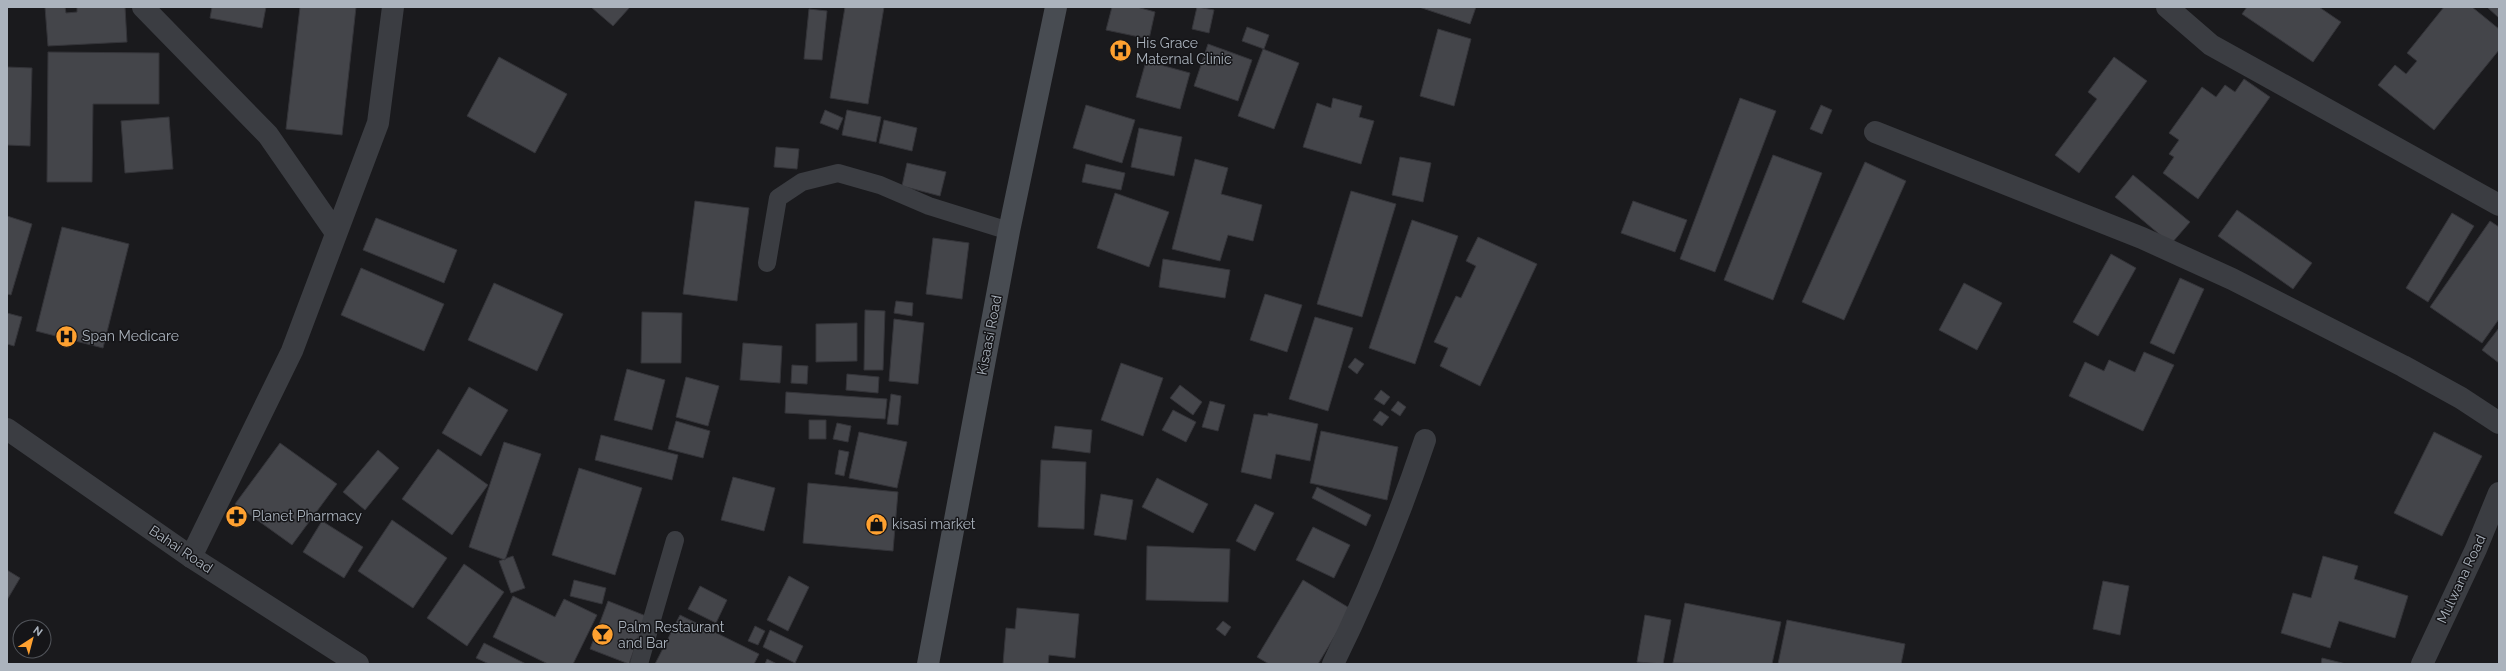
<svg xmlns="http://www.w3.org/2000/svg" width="2506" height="671" viewBox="0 0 2506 671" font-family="Raleway,sans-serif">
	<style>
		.building { fill: #44454a; stroke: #343439 }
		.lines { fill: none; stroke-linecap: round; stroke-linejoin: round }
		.service { stroke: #3b3d42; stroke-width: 18 }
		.minor { stroke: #3b3d42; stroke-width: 22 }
		.tertiary { stroke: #3b3d42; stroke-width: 22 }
		.secondary { stroke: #484c52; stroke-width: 22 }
		.labels { text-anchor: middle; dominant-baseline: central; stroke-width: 3; stroke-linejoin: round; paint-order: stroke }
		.poi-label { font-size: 14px; fill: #abb3bd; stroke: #151518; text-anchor: start }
		.street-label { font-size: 14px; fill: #abb3bd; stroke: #151518 }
	</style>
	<rect width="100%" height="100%" fill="#1a1a1d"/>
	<!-- building -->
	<path class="building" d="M45,7h20l1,6 11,-1v-5h48l2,35 -79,4z
		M212,7h54l-4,21 -52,-10z
		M300,7h56l-14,128 -56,-6z
		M591,7h39l-17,19z
		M845,7h39l-16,97 -38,-6z
		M1112,7h25l18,5 -6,27 -43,-9z
		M1197,7l17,3 -5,23 -17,-4z
		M1419,7h57l-6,17z
		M2247,7h72l22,15 -28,40 -71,-48z
		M2444,7h28l27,22v21l-65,80 -56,-45 17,-20 11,9 11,-13 -10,-8z
		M2487,7h12v11z
		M809,9l18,2 -5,49 -18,-1z
		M1247,27l22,8 -5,14 -22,-8z
		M1438,29l33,10 -17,67 -34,-10z
		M1208,44l44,16 -14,41 -44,-15z
		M1263,49l36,14 -25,66 -36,-13z
		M48,52l111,1v51h-66l-1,78h-45z
		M499,57l68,37 -32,59 -68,-37z
		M2114,57l33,24 -68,92 -24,-18 42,-56 -9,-7z
		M1146,61l44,12 -10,36 -44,-12z
		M7,67l25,1 -2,78 -23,-1z
		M2244,79l26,18 -72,102 -35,-26 11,-16 -5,-3 10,-14 -10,-7 33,-46 14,10 9,-12 10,7z
		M1333,98l29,8 -3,11 15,4 -13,43 -58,-17 14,-44 14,5z
		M1740,98l36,13 -61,161 -35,-13z
		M1086,105l49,15 -13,43 -49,-15z
		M1821,105l11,5 -10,24 -12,-5z
		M825,110l18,8 -5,12 -18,-7z
		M847,110l34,7 -5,25 -34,-7z
		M169,117l4,52 -48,4 -4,-52z
		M884,120l33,8 -5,23 -33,-8z
		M1139,128l43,9 -8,39 -43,-9z
		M776,147l23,2 -2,20 -23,-2z
		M1773,155l49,18 -49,127 -49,-20z
		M1400,157l31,6 -8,39 -31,-7z
		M1195,159l33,9 -7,26 41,11 -9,36 -25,-6 -8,26 -48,-12z
		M1865,162l41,19 -62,139 -42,-18z
		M907,163l39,9 -6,24 -38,-10z
		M1086,164l39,9 -4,17 -39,-8z
		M2133,175l57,47 -19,22 -56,-47z
		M1351,191l45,13 -34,113 -45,-13z
		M1115,193l54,19 -20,55 -52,-19z
		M695,201l54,7 -12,93 -54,-7z
		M1633,201l54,19 -12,32 -54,-19z
		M2237,210l75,53 -19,26 -75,-53z
		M2452,213l22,13 -46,76 -22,-14z
		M7,216l25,8 -21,71 -4,-1z
		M376,218l81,32 -13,33 -81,-33z
		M1412,220l46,16 -43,128 -46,-16z
		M2490,221l9,6v92l-17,24 -52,-36z
		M62,227l67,17 -26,104 -67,-17z
		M1478,237l59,27 -57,122 -40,-20 8,-18 -14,-6 22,-46 5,2 15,-32 -10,-5z
		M933,238l36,5 -7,56 -36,-5z
		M2111,254l25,14 -38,68 -25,-14z
		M1163,259l67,11 -5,28 -66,-11z
		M361,268l83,36 -20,47 -83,-36z
		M2180,278l24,11 -30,65 -24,-11z
		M494,283l69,31 -26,57 -69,-31z
		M1964,283l38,20 -25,47 -38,-20z
		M1265,294l37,11 -15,47 -37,-12z
		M896,301l17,2 -1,13 -18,-3z
		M865,310l20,1 -2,59h-19z
		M642,312l40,1 -1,50h-40z
		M7,313l15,4 -8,29 -7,-2z
		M1315,317l38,11 -25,83 -39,-12z
		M894,319l30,4 -6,61 -29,-3z
		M857,323v38l-41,1v-38z
		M2499,328v35l-17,-13z
		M743,343l39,3 -2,37 -40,-3z
		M2144,352l30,13 -31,66 -74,-35 16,-34 19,9 5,-11 26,12z
		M1355,358l9,6 -7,10 -9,-7z
		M1121,363l42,15 -20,58 -42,-16z
		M792,365l16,1 -1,18 -16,-1z
		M627,369l38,11 -13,50 -38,-10z
		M847,374l32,3 -1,16 -32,-3z
		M686,377l33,9 -11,40 -32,-9z
		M1180,385l22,17 -9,13 -23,-17z
		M469,387l39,23 -27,46 -39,-23z
		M1381,390l9,7 -6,8 -10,-6z
		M786,392l101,7 -2,20 -100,-6z
		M891,394l10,2 -3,29 -11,-1z
		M1210,401l15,4 -7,26 -16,-4z
		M1398,401l8,6 -6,9 -9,-6z
		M1173,410l23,12 -10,20 -24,-12z
		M1380,411l9,6 -7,9 -9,-6z
		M1268,413l50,11 -8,37 -34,-7 -5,25 -30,-7 13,-58 14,2z
		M809,420h17v19h-17z
		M676,421l34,10 -7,27 -35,-9z
		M837,423l14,3 -3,16 -15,-3z
		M1055,426l37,4 -2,23 -38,-5z
		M1321,431l77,16 -11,53 -77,-17z
		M859,432l48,10 -10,46 -48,-10z
		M2434,432l48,24 -40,80 -48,-23z
		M601,435l77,20 -6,25 -77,-20z
		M504,442l37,12 -36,106 -36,-13z
		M280,443l57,41 -45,61 -57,-41z
		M438,449l50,36 -36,50 -50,-36z
		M378,450l21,18 -34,42 -22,-18z
		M839,450l10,2 -5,24 -9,-2z
		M1041,460l45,2 -2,67 -46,-2z
		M579,468l63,20 -27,87 -63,-20z
		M733,477l42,11 -11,43 -43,-11z
		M1157,478l51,26 -15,29 -51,-26z
		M808,483l90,9 -5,59 -90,-8z
		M1317,487l54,28 -5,11 -54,-28z
		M1101,494l32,6 -7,40 -32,-5z
		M1255,504l19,9 -19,38 -19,-10z
		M392,520l55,38 -34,50 -55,-37z
		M322,521l41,26 -19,31 -41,-26z
		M1313,527l37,18 -16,33 -38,-18z
		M1147,546l83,3 -2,53 -82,-2z
		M513,556l12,32 -14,5 -12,-32z
		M2323,556l35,10 -4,13 54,17 -13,42 -56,-17 -9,27 -49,-15 12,-40 18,5z
		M464,564l40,28 -37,54 -40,-28z
		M7,570l13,8 -13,22z
		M789,576l20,11 -21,44 -21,-11z
		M574,580l32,8 -4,16 -32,-8z
		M1303,580l48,29 -33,55h-49l-12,-7z
		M2103,581l26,5 -9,49 -27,-6z
		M700,586l27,14 -11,23 -28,-14z
		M513,596l42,21 9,-18 33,16 -24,49h-25l-55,-27z
		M608,601l38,15 -17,48 -39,-15z
		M1685,603l96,19 -9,42 -99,-1z
		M1017,608l62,6 -4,44 -26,-3 -1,9h-45l3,-36 9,1z
		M680,615l79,39 -5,10h-99z
		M1645,615l26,5 -8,44 -26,-2z
		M1787,620l118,24 -4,20h-123z
		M1223,621l8,6 -6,9 -9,-7z
		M755,626l10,5 -7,14 -10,-4z
		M770,630l33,16 -8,17 -32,-16z
		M484,643l42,21h-37l-13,-6z
		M2322,658l24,6h-25z
		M767,659l10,5h-12z"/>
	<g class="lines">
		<!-- service -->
		<path class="service" d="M767,263l11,-65 24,-16 36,-9 42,12 49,21 80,25
			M639,664l36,-124"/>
		<!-- minor -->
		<path class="minor" d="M143,7l125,128 68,98
			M2167,7l44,38 288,160
			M1875,132l267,106 90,41 171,87 58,32 38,25
			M191,557l101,-206 86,-228 15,-116
			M1333,664c36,-73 66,-147 92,-224
			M2422,664l54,-115 23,-56"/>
		<!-- tertiary -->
		<path class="tertiary" d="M7,429l184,128 167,107"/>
		<!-- secondary -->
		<path class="secondary" d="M928,664l81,-433 47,-224"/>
	</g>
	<!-- icons -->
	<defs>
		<symbol id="hospital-disc" viewBox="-11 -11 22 22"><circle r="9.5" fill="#ffa130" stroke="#151518"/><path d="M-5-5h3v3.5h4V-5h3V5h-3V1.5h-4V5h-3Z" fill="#111"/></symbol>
		<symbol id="pharmacy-disc" viewBox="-11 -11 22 22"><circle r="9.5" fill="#ffa130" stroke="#151518"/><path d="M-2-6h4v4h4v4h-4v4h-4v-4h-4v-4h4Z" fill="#111"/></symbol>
		<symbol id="shop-disc" viewBox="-11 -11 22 22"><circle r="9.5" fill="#ffa130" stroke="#151518"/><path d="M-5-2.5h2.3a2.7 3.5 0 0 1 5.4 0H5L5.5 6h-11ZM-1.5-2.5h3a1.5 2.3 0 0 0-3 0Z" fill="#111"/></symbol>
		<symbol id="bar-disc" viewBox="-11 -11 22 22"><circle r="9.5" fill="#ffa130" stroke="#151518"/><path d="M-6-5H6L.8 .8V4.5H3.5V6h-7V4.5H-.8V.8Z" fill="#111"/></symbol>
	</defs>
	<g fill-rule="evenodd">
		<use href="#hospital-disc" x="1108" y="38" width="25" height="25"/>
		<use href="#hospital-disc" x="54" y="324" width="25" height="25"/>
		<use href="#pharmacy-disc" x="224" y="504" width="25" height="25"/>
		<use href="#shop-disc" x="864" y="512" width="25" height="25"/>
		<use href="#bar-disc" x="590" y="622" width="25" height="25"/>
	</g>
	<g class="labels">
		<!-- poi labels -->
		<g class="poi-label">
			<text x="1136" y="43">His Grace<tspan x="1136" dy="16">Maternal Clinic</tspan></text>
			<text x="82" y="336">Span Medicare</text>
			<text x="252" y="516">Planet Pharmacy</text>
			<text x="892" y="524">kisasi market</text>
			<text x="618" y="627">Palm Restaurant<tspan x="618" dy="16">and Bar</tspan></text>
		</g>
		<!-- street labels -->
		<g class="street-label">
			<text transform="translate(989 335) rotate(-79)">Kisaasi Road</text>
			<text transform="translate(181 549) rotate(34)">Bahai Road</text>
			<text transform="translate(2461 579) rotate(-65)">Mulwana Road</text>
		</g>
	</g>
	<!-- border -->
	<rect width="2506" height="671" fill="none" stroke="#abb3bd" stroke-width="16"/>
	<!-- north arrow -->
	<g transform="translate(32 639) rotate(36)"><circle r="19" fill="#151518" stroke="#51545a"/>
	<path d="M0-3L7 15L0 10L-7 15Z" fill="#ffa130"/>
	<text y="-6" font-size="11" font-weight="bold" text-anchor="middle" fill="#abb3bd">N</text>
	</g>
</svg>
